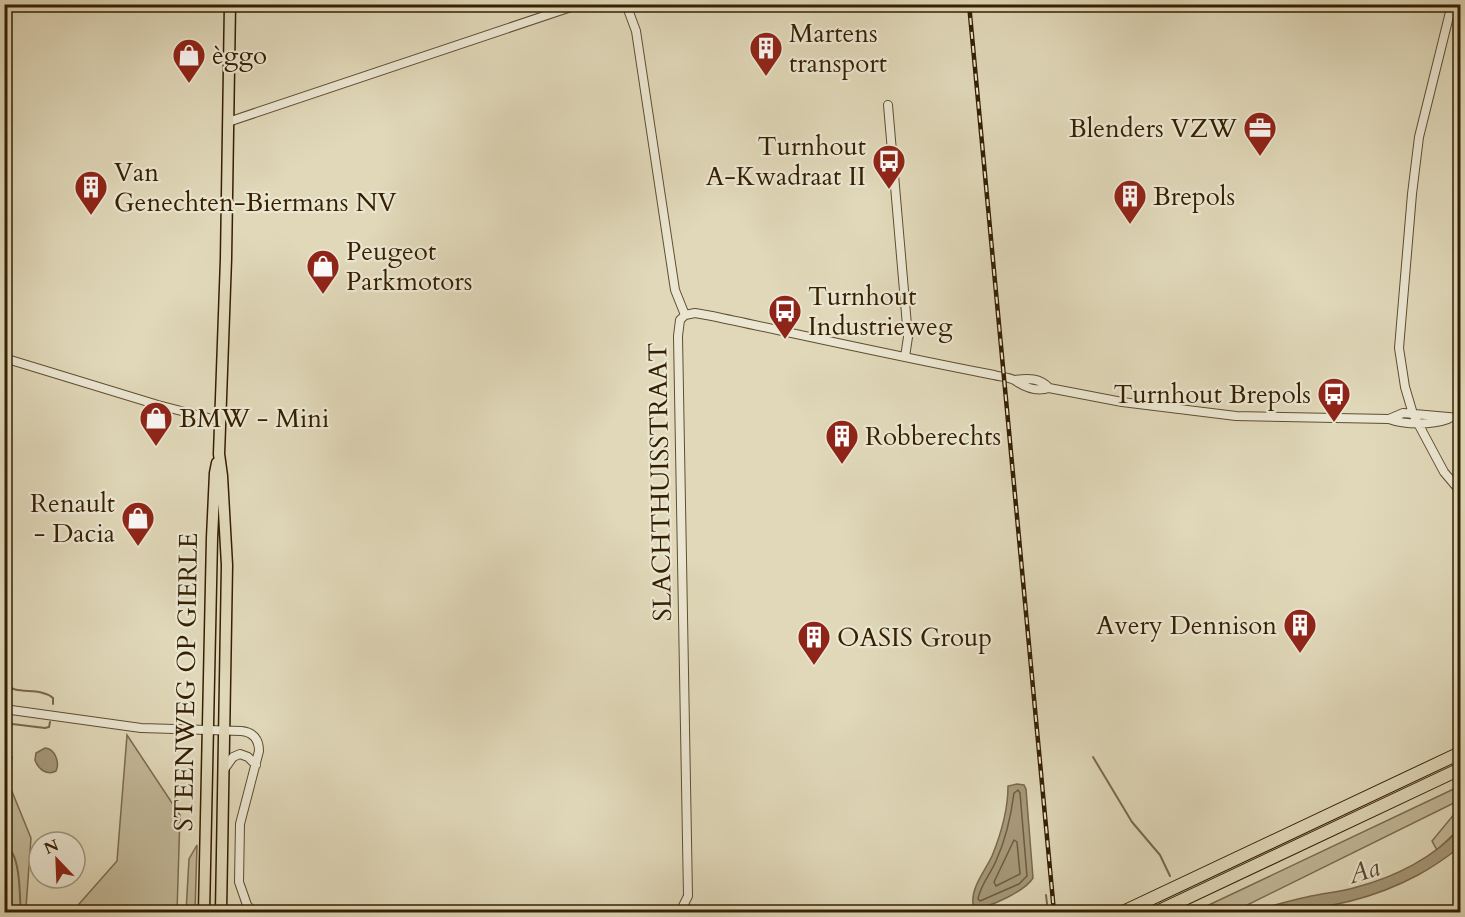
<svg xmlns="http://www.w3.org/2000/svg" width="1465" height="917" viewBox="0 0 1465 917" font-family="Cardo,serif">
	<style>
		.green { fill: #c3b99a; stroke: #7c6c4e; stroke-width: 1.5 }
		.water { fill: #a6997a; stroke: #79694a; stroke-width: 1.5 }
		.lines { fill: none; stroke-linecap: round; stroke-linejoin: round }
		.shore { stroke: #6e5c3e; stroke-width: 1.5 }
		.stream { stroke: #79694a; stroke-width: 2 }
		.minor-casing { stroke: #604e2f; stroke-width: 10 }
		.major-casing { stroke: #352001; stroke-width: 13 }
		.highway-casing { stroke: #352001; stroke-width: 14 }
		.minor { stroke: #ebe6d2; stroke-width: 8 }
		.major { stroke: #e0d8b9; stroke-width: 10 }
		.highway { stroke: #e0d8b9; stroke-width: 12 }
		.rail-casing { stroke: #352001; stroke-width: 4.5 }
		.rail { stroke: #ebe6d2; stroke-width: 2; stroke-dasharray: 7; stroke-linecap: butt }
		.labels { text-anchor: middle; dominant-baseline: central; stroke-width: 4.5; stroke-linejoin: round; paint-order: stroke }
		.poi-label { font-size: 26px; fill: #352001; stroke: #ebe6d2; text-anchor: start }
		.street-label { font-size: 26px; fill: #352001; stroke: #ebe6d2 }
		.water-label { font-size: 27px; font-style: italic; fill: #5d4a2b; stroke: #ebe6d2 }
	</style>
	<rect width="100%" height="100%" fill="#e0d8b9"/>
	<filter id="stains"><feTurbulence type="fractalNoise" baseFrequency=".00333" numOctaves="4"/><feColorMatrix values="0 0 0 0 .2 0 0 0 0 .09 0 0 0 0 .02 0 0 0 .5 -.17"/></filter>
	<radialGradient id="worn" r=".72"><stop offset=".6" stop-color="#630" stop-opacity="0"/><stop offset="1" stop-color="#630" stop-opacity=".3"/></radialGradient>
	<!-- green -->
	<path class="green" d="M5,618l4,3 -3,79h-2z
		M4,715l7,74 20,49 -5,70 1,4h-22z
		M127,735l53,80 -3,97h-105l45,-51z
		M1460,786v14l-227,112h-39z
		M1460,807v21l-23,22 -5,-9z
		M197,845l-2,67h-9l3,-53z"/>
	<!-- water -->
	<path class="water" d="M45,748c10,1 15,14 11,23 -9,5 -18,-2 -21,-11l1,-7z
		M1017,784l7,1 2,4 7,89c-8,13 -42,29 -57,30l-3,-4c-2,-17 12,-33 19,-48 9,-22 16,-47 16,-70z
		M1460,828v19c-13,10 -27,20 -42,28 -52,28 -110,38 -169,37 19,-5 39,-11 58,-15 17,-4 34,-5 50,-10 38,-10 78,-30 103,-59z"/>
	<g class="lines">
		<!-- shore -->
		<path class="shore" d="M1018,790l2,3 7,83 -8,8 -39,17 -2,-2c2,-13 13,-26 18,-38 10,-22 15,-45 18,-68z
			M1014,840l3,2 3,32 -24,12 -2,-4z"/>
		<!-- stream -->
		<path class="stream" d="M4,606l4,3 -4,10
			M4,684c13,12 35,2 49,14v6
			M4,723l41,5 4,-1 1,-5
			M4,751l8,7 -2,3 -6,4
			M1093,757l39,65 28,33 10,21
			M4,818c4,8 -1,16 2,24 3,6 7,11 9,17 6,18 4,35 6,53
			M1046,895l2,17"/>
		<defs>
			<path id="minor" d="M626,4l10,27 39,259 10,25
				M1452,4l-33,133 -7,57 -13,154 6,39 8,27 31,58 16,19
				M888,105l20,232 -3,20
				M228,122l352,-118
				M685,315l10,-2 17,3c94,20 188,41 282,59 6,2 16,2 22,6 10,7 20,11 33,7l73,14 114,14 153,3c16,6 43,6 59,0
				M4,358l154,47 62,16
				M1015,380c13,-2 25,-2 34,8
				M1389,419l14,-6 57,5
				M4,709l137,19 100,3c12,1 18,8 18,20l-19,73 -1,58 8,23 6,7
				M223,771l10,-14 7,-3 8,3 8,8
				M680,912l8,-16 -10,-560 2,-16 5,-5"/>
			<path id="major" d="M204,912l8,-374 3,-65 2,-10
				M221,912l6,-347 -5,-89 -3,-22 7,-195 4,-255"/>
			<path id="highway" d="M1123,912l337,-159
				M1157,912l303,-143"/>
		</defs>
		<!-- minor casing -->
		<use href="#minor" class="minor-casing"/>
		<!-- major casing -->
		<use href="#major" class="major-casing"/>
		<!-- highway casing -->
		<use href="#highway" class="highway-casing"/>
		<!-- minor -->
		<use href="#minor" class="minor"/>
		<!-- major -->
		<use href="#major" class="major"/>
		<!-- highway -->
		<use href="#highway" class="highway"/>
		<defs>
			<path id="rail" d="M969,4l85,908"/>
		</defs>
		<!-- rail casing -->
		<use href="#rail" class="rail-casing"/>
		<!-- rail -->
		<use href="#rail" class="rail"/>
	</g>
	<!-- icons -->
	<defs>
		<symbol id="building-pin" viewBox="-11 -11 22 30"><path d="M0 17L-7.5 6A9.5 9.5 0 1 1 7.5 6Z" fill="#8f2418" stroke="#ebe6d2"/><path d="M-4-6H4V6H1V3H-1V6H-4ZM-2.5-4.3h1.7v1.8h-1.7ZM.8-4.3h1.7v1.8H.8ZM-2.5-1h1.7V.8h-1.7ZM.8-1h1.7V.8H.8Z" fill="#fff"/></symbol>
		<symbol id="shop-pin" viewBox="-11 -11 22 30"><path d="M0 17L-7.5 6A9.5 9.5 0 1 1 7.5 6Z" fill="#8f2418" stroke="#ebe6d2"/><path d="M-5-2.5h2.3a2.7 3.5 0 0 1 5.4 0H5L5.5 6h-11ZM-1.5-2.5h3a1.5 2.3 0 0 0-3 0Z" fill="#fff"/></symbol>
		<symbol id="office-pin" viewBox="-11 -11 22 30"><path d="M0 17L-7.5 6A9.5 9.5 0 1 1 7.5 6Z" fill="#8f2418" stroke="#ebe6d2"/><path d="M-6-3h4V-5.5h4V-3h4V5H-6ZM-1-4.5V-3h2v-1.5ZM-6 0V1H6V0Z" fill="#fff"/></symbol>
		<symbol id="bus-pin" viewBox="-11 -11 22 30"><path d="M0 17L-7.5 6A9.5 9.5 0 1 1 7.5 6Z" fill="#8f2418" stroke="#ebe6d2"/><path d="M-5-6H5V4H4V6H2V4H-2V6H-4V4H-5ZM-3.5-4V0h7V-4ZM-3.5 1.2v1.5H-2V1.2ZM2 1.2v1.5H3.5V1.2Z" fill="#fff"/></symbol>
	</defs>
	<g fill-rule="evenodd">
		<use href="#building-pin" x="747" y="29" width="38" height="52"/>
		<use href="#shop-pin" x="170" y="36" width="38" height="52"/>
		<use href="#office-pin" x="1241" y="109" width="38" height="52"/>
		<use href="#bus-pin" x="870" y="142" width="38" height="52"/>
		<use href="#building-pin" x="72" y="168" width="38" height="52"/>
		<use href="#building-pin" x="1111" y="177" width="38" height="52"/>
		<use href="#shop-pin" x="304" y="247" width="38" height="52"/>
		<use href="#bus-pin" x="766" y="292" width="38" height="52"/>
		<use href="#bus-pin" x="1315" y="375" width="38" height="52"/>
		<use href="#shop-pin" x="137" y="399" width="38" height="52"/>
		<use href="#building-pin" x="823" y="417" width="38" height="52"/>
		<use href="#shop-pin" x="119" y="499" width="38" height="52"/>
		<use href="#building-pin" x="1281" y="606" width="38" height="52"/>
		<use href="#building-pin" x="795" y="618" width="38" height="52"/>
	</g>
	<g class="labels">
		<!-- poi labels -->
		<g class="poi-label">
			<text x="789" y="33">Martens<tspan x="789" dy="30">transport</tspan></text>
			<text x="212" y="55">èggo</text>
			<text x="1237" y="128" text-anchor="end">Blenders VZW</text>
			<text x="866" y="146" text-anchor="end">Turnhout<tspan x="866" dy="30">A-Kwadraat II</tspan></text>
			<text x="114" y="172">Van<tspan x="114" dy="30">Genechten-Biermans NV</tspan></text>
			<text x="1153" y="196">Brepols</text>
			<text x="346" y="251">Peugeot<tspan x="346" dy="30">Parkmotors</tspan></text>
			<text x="808" y="296">Turnhout<tspan x="808" dy="30">Industrieweg</tspan></text>
			<text x="1311" y="394" text-anchor="end">Turnhout Brepols</text>
			<text x="179" y="418">BMW - Mini</text>
			<text x="865" y="436">Robberechts</text>
			<text x="115" y="503" text-anchor="end">Renault<tspan x="115" dy="30">- Dacia</tspan></text>
			<text x="1277" y="625" text-anchor="end">Avery Dennison</text>
			<text x="837" y="637">OASIS Group</text>
		</g>
		<!-- street labels -->
		<g class="street-label">
			<text transform="translate(660 482) rotate(-91)">SLACHTHUISSTRAAT</text>
			<text transform="translate(186 682) rotate(-89)">STEENWEG OP GIERLE</text>
		</g>
		<!-- water labels -->
		<g class="water-label">
			<text transform="translate(1364 871) rotate(-17)">Aa</text>
		</g>
	</g>
	<!-- margin -->
	<rect width="1465" height="917" fill="none" stroke="#e0d8b9" stroke-width="24"/>
	<rect x="6" y="6" width="1453" height="905" fill="none" stroke="#352001" stroke-width="3"/>
	<rect x="12" y="12" width="1441" height="893" fill="none" stroke="#352001" stroke-width="1.5"/>
	<!-- north arrow -->
	<g transform="translate(57 860) rotate(337)"><circle r="28" fill="#ebe6d2" stroke="#a2977e" stroke-width="1.5"/>
	<path d="M0-4.5L10 22L0 15L-10 22Z" fill="#8f2418"/>
	<text y="-9" font-size="16" font-weight="bold" text-anchor="middle" fill="#352001">N</text>
	</g>
	<rect width="100%" height="100%" filter="url(#stains)"/>
	<rect width="100%" height="100%" fill="url(#worn)"/>
</svg>
